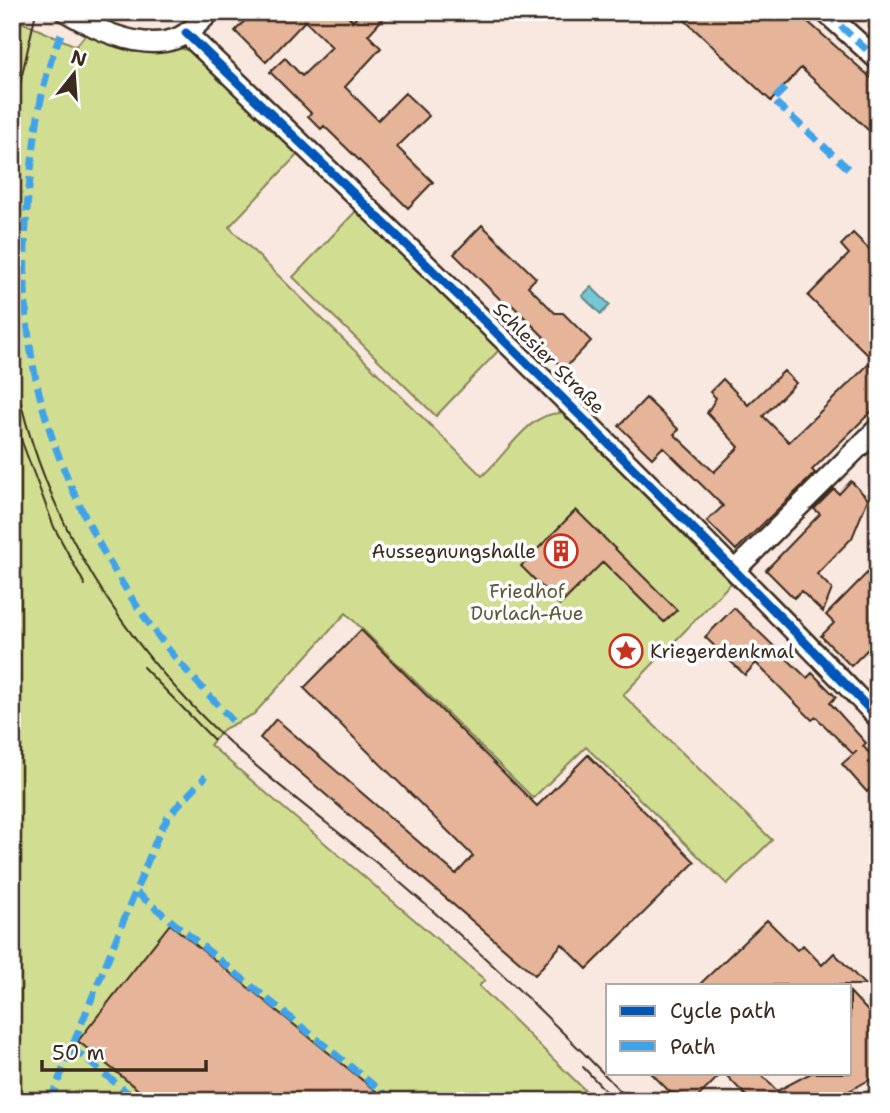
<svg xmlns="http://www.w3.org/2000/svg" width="890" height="1113" viewBox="0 0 890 1113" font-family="'Shantell Sans',sans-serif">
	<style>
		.green { fill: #d1de91; stroke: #868458; stroke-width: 2 }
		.water { fill: #77c6d3; stroke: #5f888b; stroke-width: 2 }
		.building { fill: #e6b498; stroke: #3b2a1e; stroke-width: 2 }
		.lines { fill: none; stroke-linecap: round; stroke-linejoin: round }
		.minor-casing { stroke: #3b2a1e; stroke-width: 24 }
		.minor { stroke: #fff; stroke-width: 19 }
		.tram { stroke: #3b2a1e; stroke-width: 2 }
		.quiet { stroke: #3fa3ea; stroke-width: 7; stroke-dasharray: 14 7; stroke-linecap: butt }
		.cycleway-casing { stroke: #fff; stroke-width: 13 }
		.cycleway { stroke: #0057b8; stroke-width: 9 }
		.labels { text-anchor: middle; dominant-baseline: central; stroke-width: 7; stroke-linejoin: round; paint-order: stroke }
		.street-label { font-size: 19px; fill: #3b2a1e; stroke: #fff }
		.poi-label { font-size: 19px; fill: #3b2a1e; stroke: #fff; text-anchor: end }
		.park-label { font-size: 19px; fill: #60573b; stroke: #fff }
	</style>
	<rect width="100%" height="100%" fill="#f8e8e0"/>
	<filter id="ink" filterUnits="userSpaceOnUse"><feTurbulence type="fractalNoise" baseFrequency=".0143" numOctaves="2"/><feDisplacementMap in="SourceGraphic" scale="14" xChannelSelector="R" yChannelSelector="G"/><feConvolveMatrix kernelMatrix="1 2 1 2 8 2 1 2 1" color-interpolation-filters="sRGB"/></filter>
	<g filter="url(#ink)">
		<!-- green -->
		<path class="green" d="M12,18l64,28 11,-13 47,19 43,-5 12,4 109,103 -69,73 253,249c25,-21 46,-65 81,-63l168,170 -108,112 149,145 -45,44 -141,-137 -53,51 -187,-185 -92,101 -30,15 -14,16 275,235 -6,6 117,115h-16l-7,-7 -7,7h-554z
			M357,210l143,139 -64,67 -143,-139z"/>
		<!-- water -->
		<path class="water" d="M591,287l19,18 -9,9 -19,-18z"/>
		<!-- building -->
		<path class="building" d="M253,12h91l9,9 8,-9h28l-21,23 13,13 -36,39 33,33 27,-27 24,23 -32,31 36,35 -25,26 -84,-82 -3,3 -13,-13 3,-3 -41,-41 15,-14 17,18 30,-29 -27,-26 -39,41 -31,-31z
			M676,12h121l81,72v55l-77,-71 -30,33z
			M482,225l54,53 -8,8 27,27h8l28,28 -27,28 -27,-26 7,-6 -33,-33 -3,3 -54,-53z
			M853,233l25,25v147l-66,65 3,3 -79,77 -29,-29 16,-15 -60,-59 -11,11 -33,-32 27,-28 33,32 -5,4 40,38 25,-25 -32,-34 9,-15 -6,-6 13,-13 25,26 36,-34 12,12 -33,33 26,26 84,-82 -65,-64 41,-42 -8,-9z
			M851,481l17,18 -16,39 -35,36 15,15 -9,23 -22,-21 -7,7 -28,-28 54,-56 -6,-5 20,-20 5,5z
			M576,510l101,100 -13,12 -61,-60 -43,43 -39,-39z
			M878,562v77l-27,27 -30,-30 13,-13 -8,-8z
			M734,608l73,70 5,-5 24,24 -6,6 36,40 -3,3 15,17v19l-11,10 -25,-28 15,-13 -4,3 -37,-37 -4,3 -56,-57 -11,12 -40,-38z
			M361,630l176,176 51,-51 107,107 -108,107 -25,-25 -27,31 -275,-237 16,-19 180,155 17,-18 -169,-168z
			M767,920l30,30 6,-5 19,20 12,-12 31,32h-166z
			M170,924l218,177h-236l-74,-60z
			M850,992l28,30v53l-47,26h-80l-27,-28h36l17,18 34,-18h39z
			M651,1073h71l-28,28h-14l2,-6 -11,-2z"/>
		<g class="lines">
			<defs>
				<path id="minor" d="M66,12c29,17 74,39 109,27 14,-5 25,-17 35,-27
					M825,12l53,48
					M186,33c235,224 467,450 692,685
					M736,569l142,-141
					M874,1101l4,-2"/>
			</defs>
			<!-- minor casing -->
			<use href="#minor" class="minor-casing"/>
			<!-- minor -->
			<use href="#minor" class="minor"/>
			<!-- tram -->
			<path class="tram" d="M12,120l24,-108
				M12,362c25,138 95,259 193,357 59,59 128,107 191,160 82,70 160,144 234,222
				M19,434l35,93 31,58
				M143,667l71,73
				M583,1067l32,34"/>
			<!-- quiet -->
			<path class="quiet" d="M825,12l53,48
				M61,34c-21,49 -25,93 -31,145 -7,60 -8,125 3,185 17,94 65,189 120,265 24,34 56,65 84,97
				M785,88l-12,12 80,73
				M137,893l256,208
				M72,1048l66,53
				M50,1101l108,-265 11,-21 37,-39"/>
			<defs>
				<path id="cycleway" d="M186,33c235,224 467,450 692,685"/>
			</defs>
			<!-- cycleway casing -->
			<use href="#cycleway" class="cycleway-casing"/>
			<!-- cycleway -->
			<use href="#cycleway" class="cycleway"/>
		</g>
	</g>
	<!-- icons -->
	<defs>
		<symbol id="building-ring" viewBox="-11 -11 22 22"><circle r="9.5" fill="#fff" stroke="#c8321e" stroke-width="1.5"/><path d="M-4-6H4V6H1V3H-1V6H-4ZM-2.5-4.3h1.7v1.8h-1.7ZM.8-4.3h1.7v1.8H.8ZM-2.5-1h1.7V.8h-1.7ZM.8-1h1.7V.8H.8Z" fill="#c8321e"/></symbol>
		<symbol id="sight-ring" viewBox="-11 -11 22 22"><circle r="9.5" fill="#fff" stroke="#c8321e" stroke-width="1.5"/><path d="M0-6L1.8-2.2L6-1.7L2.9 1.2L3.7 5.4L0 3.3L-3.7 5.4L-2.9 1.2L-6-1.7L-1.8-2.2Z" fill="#c8321e"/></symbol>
	</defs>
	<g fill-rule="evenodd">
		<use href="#building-ring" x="542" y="532" width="38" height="38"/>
		<use href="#sight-ring" x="607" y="632" width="38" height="38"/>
	</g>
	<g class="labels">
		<!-- street labels -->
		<g class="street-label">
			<text transform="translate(549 358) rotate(45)">Schlesier Straße</text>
		</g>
		<!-- poi labels -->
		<g class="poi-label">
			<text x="536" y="551">Aussegnungshalle</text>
			<text x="650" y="651" text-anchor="start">Kriegerdenkmal</text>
		</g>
		<!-- park labels -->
		<g class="park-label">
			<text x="527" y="591">Friedhof<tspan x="527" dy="22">Durlach-Aue</tspan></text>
		</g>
	</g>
	<!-- margin -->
	<rect width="890" height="1113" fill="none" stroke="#fff" stroke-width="42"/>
	<rect x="21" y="21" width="848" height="1071" fill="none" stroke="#3b2a1e" stroke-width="2.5" filter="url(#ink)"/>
	<!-- legend -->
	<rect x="606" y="984" width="245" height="91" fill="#ffffff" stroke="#b1aaa5" stroke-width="2"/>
	<rect x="620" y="1006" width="35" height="10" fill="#0057b8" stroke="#b1aaa5" stroke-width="2"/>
	<text x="670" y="1018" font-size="21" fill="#3b2a1e">Cycle path</text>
	<rect x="620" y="1041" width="35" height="10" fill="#3fa3ea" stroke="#b1aaa5" stroke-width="2"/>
	<text x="670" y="1054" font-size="21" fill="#3b2a1e">Path</text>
	<!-- north arrow -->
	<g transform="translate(74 74) rotate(17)" stroke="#ffffff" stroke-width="5" paint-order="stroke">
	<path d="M0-5L12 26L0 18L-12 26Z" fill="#3b2a1e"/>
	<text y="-10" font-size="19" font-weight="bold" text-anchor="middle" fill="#3b2a1e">N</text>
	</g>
	<!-- scale -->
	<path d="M42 1060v10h164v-10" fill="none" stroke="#3b2a1e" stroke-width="3.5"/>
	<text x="52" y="1060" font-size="21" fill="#3b2a1e" stroke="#ffffff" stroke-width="5" paint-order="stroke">50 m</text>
</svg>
